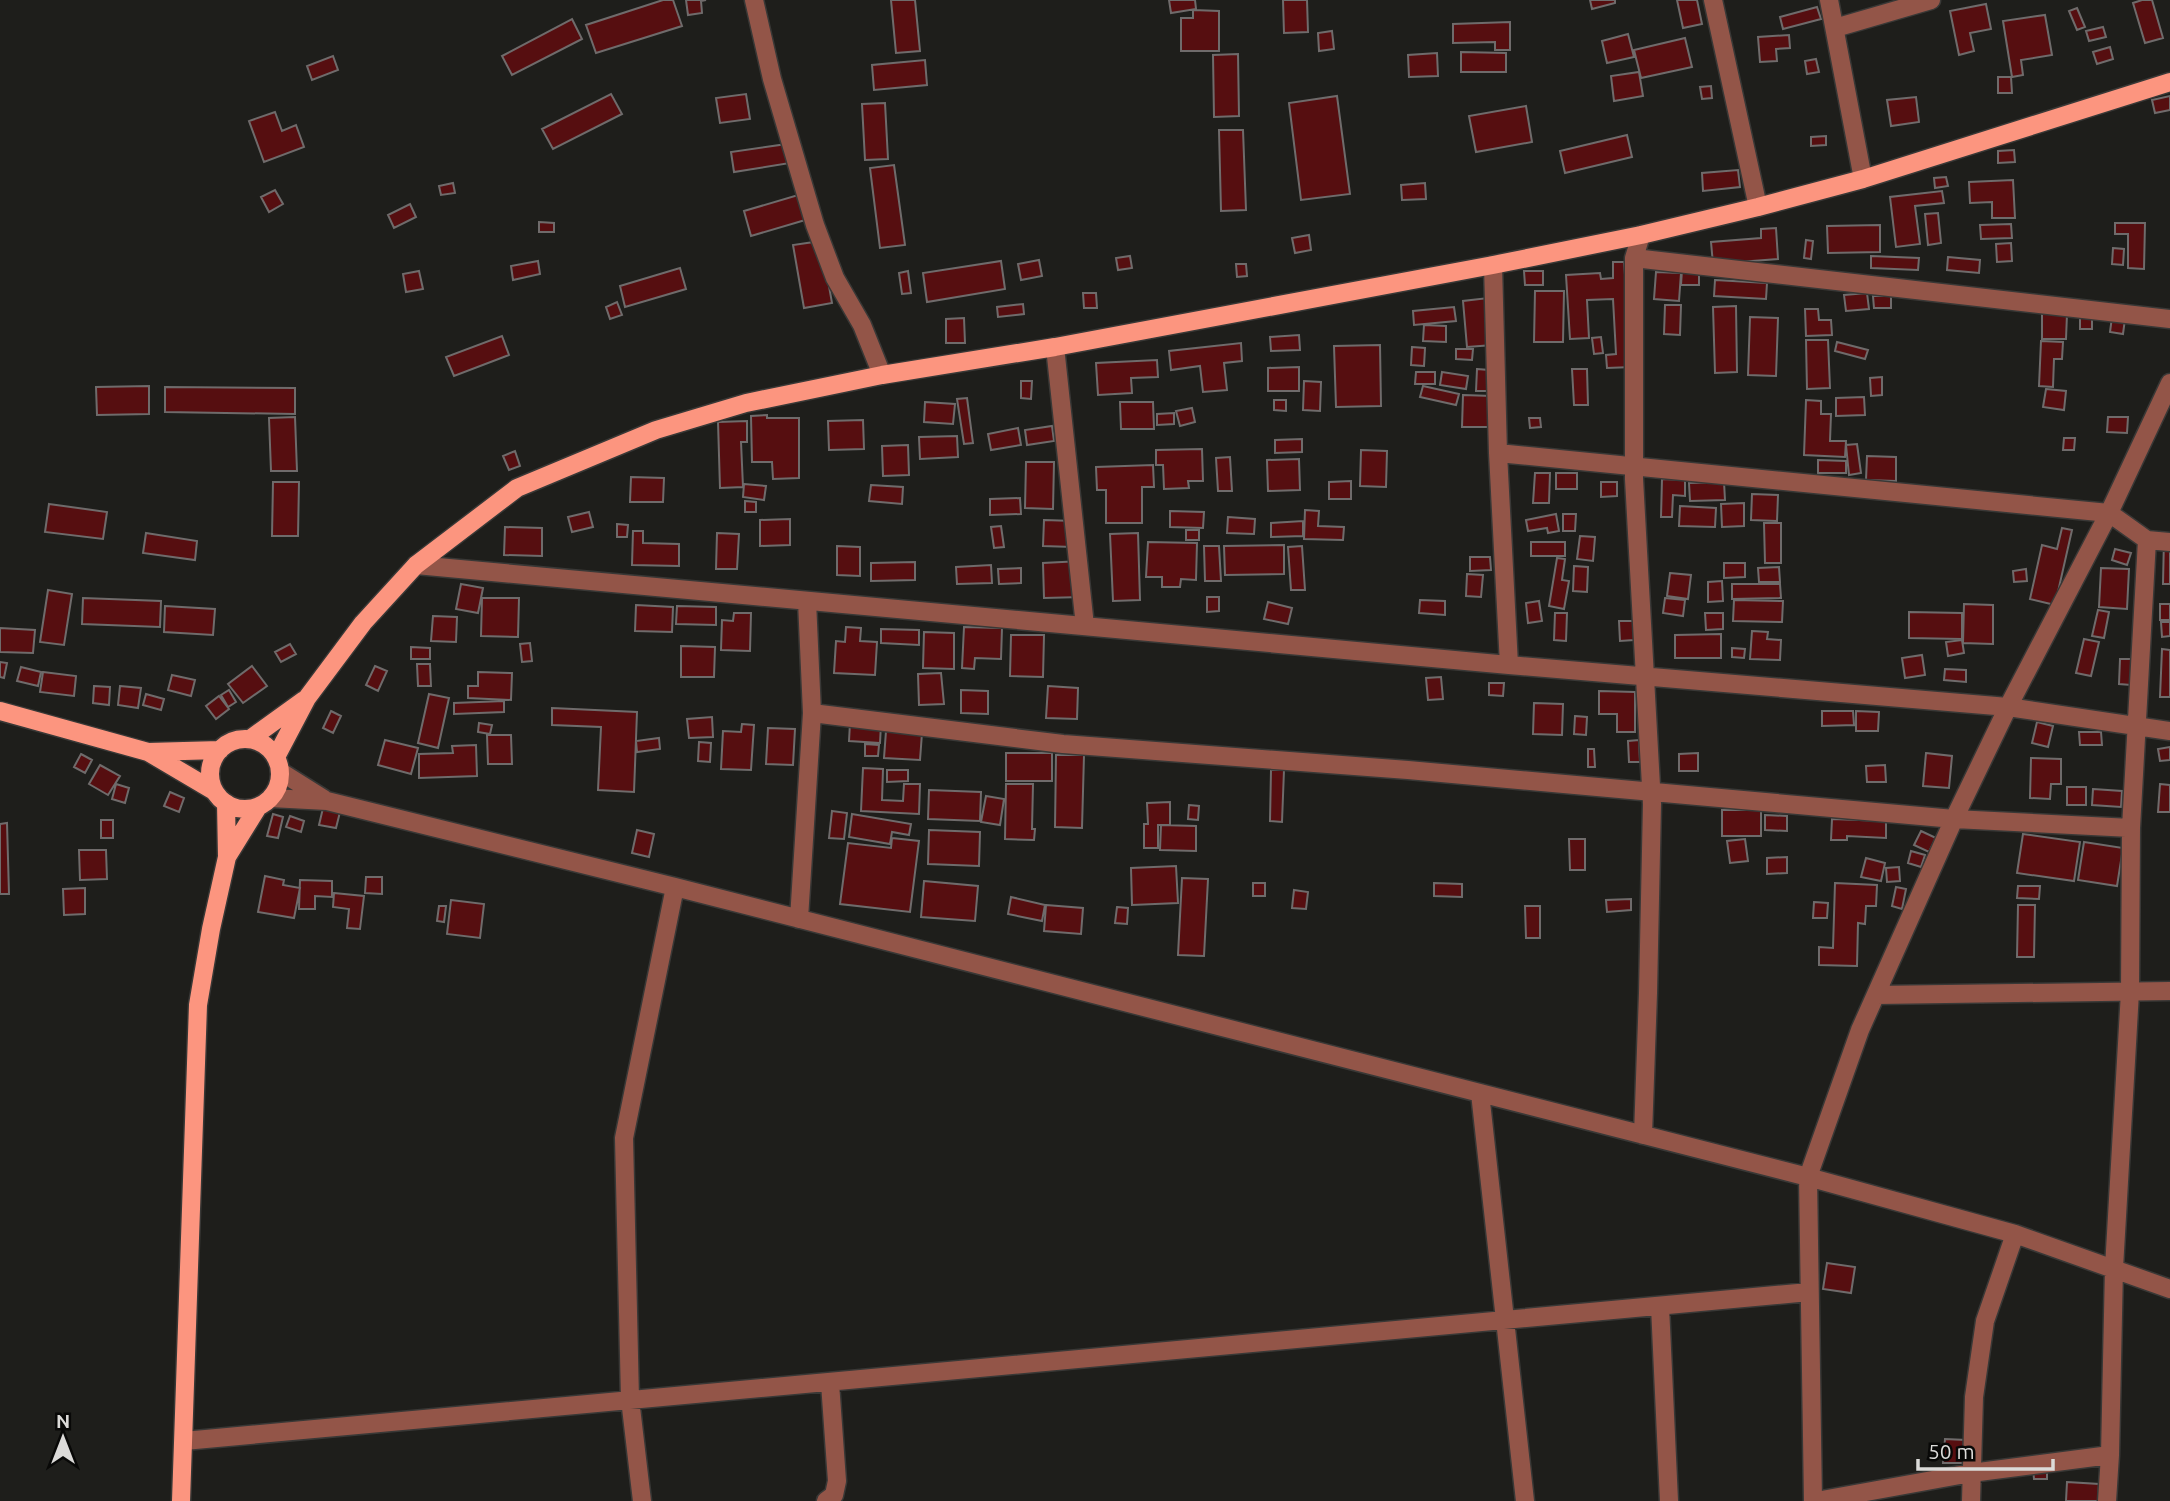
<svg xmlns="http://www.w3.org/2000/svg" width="2170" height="1501" viewBox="0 0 2170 1501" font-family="Ubuntu,sans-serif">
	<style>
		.building { fill: #560e10; stroke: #6f6b6b; stroke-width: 2 }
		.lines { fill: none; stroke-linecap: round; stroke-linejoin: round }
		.minor-casing { stroke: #393836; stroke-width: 21 }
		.major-casing { stroke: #393836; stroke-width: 21 }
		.minor { stroke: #935548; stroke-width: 18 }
		.major { stroke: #fc957f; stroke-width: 18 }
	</style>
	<rect width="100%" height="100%" fill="#1e1e1b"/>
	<!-- building -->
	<path class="building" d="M663,0h10l9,26 -86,27 -10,-28z
		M686,0h20l-5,1 1,12 -14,2z
		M891,0h24l5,51 -24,2z
		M1169,0h26l1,9 -25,4z
		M1283,0h24l1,32 -24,1z
		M1590,0h25v3l-23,6z
		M1677,0h20l5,24 -19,4z
		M2142,0h10l11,38 -18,5 -12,-40z
		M1986,4l5,25 -21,4 4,18 -15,4 -9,-44z
		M1817,7l4,12 -38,10 -3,-12z
		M2077,8l8,19 -8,3 -8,-19z
		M1193,10l26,1v40h-38v-33h12z
		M2045,15l7,40 -31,5 2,15 -11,2 -9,-56z
		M572,19l10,20 -70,36 -10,-19z
		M1510,22v28h-15v-8l-42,1v-19z
		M2103,27l3,10 -17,4 -3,-10z
		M1332,31l2,18 -15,2 -1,-18z
		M1628,34l6,23 -27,6 -5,-22z
		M1789,35l1,13 -14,1 1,12 -17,1 -2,-25z
		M1685,38l7,29 -51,11 -7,-28z
		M2110,47l3,12 -16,5 -4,-12z
		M1461,52l45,1v19h-45z
		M1437,53l1,23 -29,1 -1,-22z
		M1238,54l1,62 -25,1 -1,-62z
		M333,56l5,14 -26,10 -5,-14z
		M1816,59l3,13 -12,2 -2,-13z
		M925,60l2,25 -53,5 -2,-25z
		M1639,72l4,24 -29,5 -3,-25z
		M1998,77h13l1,16h-14z
		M1711,86l1,12 -10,1 -2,-12z
		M611,94l11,20 -69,35 -11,-20z
		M746,94l4,25 -30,4 -4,-25z
		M1337,96l13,98 -49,6 -12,-97z
		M2170,96v14l-15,3 -3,-13z
		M1916,97l3,25 -28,4 -4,-26z
		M885,103l3,56 -23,1 -3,-56z
		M1526,106l6,36 -56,10 -7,-36z
		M275,112l7,19 14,-6 8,22 -40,15 -15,-41z
		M1219,130h24l3,80 -25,1z
		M1627,135l5,22 -67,16 -5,-22z
		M1826,136v9l-15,1v-9z
		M787,144l3,19 -56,9 -3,-20z
		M2014,150l1,12 -17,1v-12z
		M894,165l11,80 -25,3 -10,-80z
		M1738,170l2,17 -37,4 -1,-18z
		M1946,177l2,9 -13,2 -1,-10z
		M2013,180l2,38h-23v-16l-22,1 -1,-21z
		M453,183l2,10 -14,2 -2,-9z
		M1425,183l1,16 -24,1 -1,-15z
		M275,190l8,14 -14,8 -8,-15z
		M1942,191l2,12 -29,3 5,38 -24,3 -6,-50z
		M805,193l7,25 -61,18 -7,-25z
		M410,204l6,13 -22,11 -6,-13z
		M1938,213l3,30 -13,2 -3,-31z
		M539,222l15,1v9h-15z
		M2115,223h30l-1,46 -16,-1v-34h-13z
		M2011,224l1,14 -31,1 -1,-14z
		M1880,225v27l-52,1 -1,-27z
		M1776,228l2,31 -65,5 -2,-22 50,-4v-9z
		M1309,235l2,15 -16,3 -3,-15z
		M1806,240l7,1 -2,18 -7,-1z
		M821,241l11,62 -28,5 -11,-63z
		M2011,243l1,18 -15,1 -1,-18z
		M2113,248l11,1 -1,16 -11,-1z
		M1130,256l2,12 -14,2 -2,-12z
		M1871,256l48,2 -1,12 -47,-2z
		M1948,257l32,3 -1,13 -32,-3z
		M1039,260l3,16 -21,4 -3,-16z
		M538,261l2,13 -27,6 -2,-14z
		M1001,261l4,28 -78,13 -4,-29z
		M1613,262h11l8,105 -25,1 -1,-13 10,-1 -3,-55 -26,1 2,38 -19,1 -4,-64 34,-2 1,6 12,-1z
		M1236,264h10l1,12 -10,1z
		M680,268l6,21 -61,18 -5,-21z
		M1682,270l17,1v14h-18z
		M419,271l4,18 -17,3 -3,-18z
		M908,271l3,22 -9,1 -3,-21z
		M1524,271h19v14h-18z
		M1656,272l25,1 -2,28 -25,-2z
		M1715,280l52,3 -1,16 -52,-3z
		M1535,291h29l-1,51h-29z
		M1083,293h13l1,15h-13z
		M1867,293l2,16 -23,2 -2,-16z
		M1873,296h18v12h-17z
		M1488,298l5,47 -26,2 -4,-46z
		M617,302l5,13 -12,4 -4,-12z
		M1023,304l1,10 -26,3 -1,-10z
		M1665,305h16l-1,30 -16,-1z
		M1736,306l1,66 -22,1 -2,-66z
		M1454,307l2,14 -42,4 -1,-14z
		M1805,309h13l1,11h12l1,15 -26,1z
		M2042,313l25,1 -1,25h-24z
		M2080,315h12v14h-12z
		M1750,317l28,1 -2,58 -28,-1z
		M2112,317l13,2 -2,15 -13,-2z
		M964,318l1,25h-19v-24z
		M1424,325l22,1v16l-23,-1z
		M1299,335l1,15 -29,1 -1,-14z
		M502,336l7,19 -55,21 -8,-19z
		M1601,337l2,16 -9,1 -2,-16z
		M1806,340h22l2,48 -23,1z
		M2041,341l22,1 -1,17h-8l-1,28 -14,-1z
		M1837,342l31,8 -3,9 -30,-8z
		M1241,343l1,18 -18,2 3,27 -24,2 -3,-26 -29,4 -2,-19z
		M1380,345l1,61 -45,1 -2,-61z
		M1412,347l13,1 -1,18 -13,-1z
		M1456,349h17l-1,11 -16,-1z
		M1157,360l1,17 -27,1 1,15 -34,2 -2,-32z
		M1299,367v24h-31v-23z
		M1477,369l12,1 -1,21h-12z
		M1572,369h15l1,36h-14z
		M1416,372h19v12h-20z
		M1442,372l26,4 -2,13 -26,-4z
		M1882,377v18l-11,1 -1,-18z
		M1021,381h11l-1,18 -10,-1z
		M1304,381l17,1 -1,29 -17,-1z
		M149,386v28l-52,1 -1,-28z
		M1423,386l36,8 -3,11 -36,-8z
		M165,387l130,1v26l-130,-2z
		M2046,389l20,2 -2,19 -21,-3z
		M1463,395l29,1 -1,31h-29z
		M1864,397l1,18 -29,1v-18z
		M967,398l6,45 -9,1 -7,-45z
		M1274,400h12v11l-12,-1z
		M1806,400l15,1v13h10l-1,27h16l-1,16 -41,-2z
		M925,402l30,2 -2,20 -29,-2z
		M1120,402h33l1,27h-33z
		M1192,408l3,14 -15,4 -4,-15z
		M1174,413v11l-17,1v-11z
		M767,415v3h32v60l-26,1 -1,-17h-20l-1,-46z
		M295,417l2,54h-26l-2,-53z
		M2108,417h20l-1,16 -20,-1z
		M1529,418h11l1,9 -11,1z
		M863,420l1,29 -35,1 -1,-29z
		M747,421v21h-6l2,45 -23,1 -2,-66z
		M1052,426l2,15 -27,4 -2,-15z
		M1018,428l3,17 -30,5 -3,-16z
		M957,436l1,21 -38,2 -1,-22z
		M2064,438h11l-1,12h-11z
		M1302,439v13l-27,1v-13z
		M1857,444l4,29 -12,2 -3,-30z
		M908,445l1,30 -26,1 -1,-30z
		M1202,449l1,32h-15l1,7 -25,1 -1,-24h-7v-15z
		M1361,450l26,1 -1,36 -26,-1z
		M515,451l5,15 -11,4 -6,-14z
		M1867,456l29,1v24l-30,-1z
		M1230,457l2,34h-14l-2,-33z
		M1299,459l1,31 -32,1 -1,-31z
		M1818,460l28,1v12h-28z
		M1026,462h28l-1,47 -28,-1z
		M1153,465l1,22h-12v36h-36v-33h-9l-1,-23z
		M1535,473h15l-1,30h-16z
		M1556,473h21v16h-21z
		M631,477l33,1 -1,24h-33z
		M1662,479l23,1v16l-12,-1 -1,22h-11z
		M1351,481v18h-22v-17z
		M273,482h26l-1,54h-26z
		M1601,482h16v14l-16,1z
		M1724,482l1,18 -35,1 -1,-18z
		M744,484l22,2 -2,14 -21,-3z
		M871,485l32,2 -1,17 -33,-3z
		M1752,494l26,1 -1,26 -26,-1z
		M1020,498l1,16 -31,1v-16z
		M745,501l11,1v10h-11z
		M1744,503v23l-22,1 -1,-23z
		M49,504l58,8 -4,27 -58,-7z
		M1680,506l36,2 -1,19 -36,-1z
		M1305,510l14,1 -1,15 26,1 -1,13 -39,-1z
		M1170,511l34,1 -1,16 -33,-1z
		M589,512l4,15 -21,5 -4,-15z
		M1556,514l3,17 -11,2 -1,-5 -19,3 -2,-11z
		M1563,514h13l-1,17h-12z
		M1228,517l27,2 -1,15 -27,-1z
		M790,519v26l-30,1v-26z
		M1044,520l30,1 -1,26 -30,-1z
		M1303,521v15l-32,1v-14z
		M1764,523h17v40h-16z
		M617,524l11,1 -1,12h-10z
		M1001,526l3,21 -10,1 -3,-21z
		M505,527l37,1v28l-38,-1z
		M2062,528l10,2 -17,75 -25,-6 12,-54 15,4z
		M1186,530h13v10h-13z
		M633,531h10v12l36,1v22l-47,-1z
		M146,533l51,8 -2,19 -52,-7z
		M717,533l22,1 -2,35h-21z
		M1138,533l2,67 -27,1 -3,-67z
		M1580,536l15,1 -2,24 -16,-2z
		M2164,538h6v46h-7z
		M1148,542l49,1 -1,37 -15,-1 -1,8h-18v-10h-16z
		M1531,542h34v14h-34z
		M1284,545v29l-59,1 -1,-29z
		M837,546l23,1v29l-23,-1z
		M1204,546h15l2,35h-16z
		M1302,546l3,44h-14l-3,-43z
		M2115,549l16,4 -4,12 -15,-5z
		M1470,557h20l1,13 -21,1z
		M1557,558l8,1 -3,21 7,1 -5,28 -15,-3z
		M1081,561l1,36 -38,1 -1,-35z
		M915,562v18l-44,1v-18z
		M1724,563h21v14l-21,1z
		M991,565l1,18 -35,1 -1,-17z
		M1574,566l14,1 -1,25 -14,-1z
		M1779,567l1,15h-21l-1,-14z
		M1021,568v15l-22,1 -1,-15z
		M2101,568l28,1 -2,40 -28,-2z
		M2026,569l1,12 -13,1 -1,-11z
		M1670,573l21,2 -3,24 -21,-3z
		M1467,574l16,1 -2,22 -15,-1z
		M1722,581l1,20 -15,1v-20z
		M461,584l22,4 -5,25 -22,-4z
		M1732,584h48l1,14 -49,1z
		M48,590l24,4 -8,51 -24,-3z
		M1207,597h12v14l-12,1z
		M83,598l78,3 -1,26 -78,-3z
		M482,598h37l-1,39 -37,-1z
		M1665,598l20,2 -2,16 -20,-3z
		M1420,600l25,1v14l-26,-2z
		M1734,600l49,1 -1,21 -49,-1z
		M1539,601l3,20 -14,2 -2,-20z
		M1268,602l24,6 -4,16 -24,-5z
		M1964,604l29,1v39l-30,-1z
		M2160,604h10v16h-10z
		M636,605l37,2 -1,25 -37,-1z
		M165,606l50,3 -2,26 -49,-3z
		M677,606l39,1v18l-40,-1z
		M2098,610l11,2 -5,26 -12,-2z
		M1909,612l53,1v26l-53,-1z
		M734,613h17l-1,38 -29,-1 1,-30 11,1z
		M1555,613h12l-1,28 -12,-1z
		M1705,613h18v16l-17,1z
		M433,616l24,1 -1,25 -25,-1z
		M1619,621h14l1,19 -14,1z
		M2161,622h9v14l-8,1z
		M846,627l15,1 -1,13 17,1 -2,33 -41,-2 2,-32 9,1z
		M964,627l38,1 -1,31 -26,-1 -1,11 -12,-1z
		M0,628l35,2 -2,23 -33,-1z
		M881,629l38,1v15l-38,-2z
		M1752,631l16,1 -1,7 14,1 -1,20 -30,-1z
		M924,632l30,1v36l-31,-1z
		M1721,634v24h-46v-23z
		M1011,635h33l-1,42 -33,-1z
		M2084,639l15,3 -8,34 -15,-3z
		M1962,640l2,13 -16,3 -2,-14z
		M530,643l2,18 -10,1 -2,-18z
		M290,644l6,10 -15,8 -6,-10z
		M681,646l34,1 -1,30h-33z
		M411,647l19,1v11h-19z
		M1732,648l13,1 -1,9 -12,-1z
		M2162,649l8,1v47h-10z
		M1922,655l3,20 -20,3 -3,-20z
		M2120,659h12l-1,26 -12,-1z
		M0,662l7,1 -3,15 -4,-1z
		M417,664h13l1,22h-13z
		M252,666l15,20 -24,17 -15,-19z
		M375,666l12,5 -9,20 -12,-6z
		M21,667l20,5 -3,14 -21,-5z
		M1945,669l21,1v12l-22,-2z
		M43,672l33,4 -2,20 -34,-4z
		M478,672l34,1 -1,27 -43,-2v-12h10z
		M941,673l3,31 -25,1 -1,-31z
		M172,675l23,5 -4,16 -23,-6z
		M1441,677l2,22 -15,1 -2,-22z
		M1489,683h15l-1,13 -14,-1z
		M94,686l16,1 -1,18 -16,-2z
		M120,686l21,2 -3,20 -20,-3z
		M1048,686l30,2 -1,31 -31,-1z
		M229,690l7,12 -8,5 -7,-12z
		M961,690l27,1v23l-27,-1z
		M1599,691l36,1v40h-18v-18h-18z
		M146,694l18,5 -3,11 -18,-5z
		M429,694l20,4 -11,50 -20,-5z
		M219,696l10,13 -13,10 -10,-13z
		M504,701v11l-50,2v-11z
		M1534,703l29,1 -1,31 -29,-1z
		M552,708l85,4 -3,80 -36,-2 3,-63 -49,-2z
		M331,711l10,5 -8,17 -10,-5z
		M1822,711h31l1,14 -32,1z
		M1856,711l23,1 -1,19h-22z
		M1575,716l12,1 -1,18 -12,-1z
		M712,717l1,20 -24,1 -2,-19z
		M2037,722l16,4 -5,21 -16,-4z
		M479,723l13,2 -2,9 -12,-2z
		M850,723l31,1 -1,19 -31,-2z
		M742,724l12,1 -3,45 -30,-1 2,-38 18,1z
		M768,728l27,1 -2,36 -27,-1z
		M886,731l36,2 -2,27 -36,-2z
		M2079,732h22l1,13h-22z
		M487,735h24l1,29h-24z
		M659,738l1,11 -23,3 -1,-11z
		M385,740l33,8 -7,26 -33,-9z
		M1639,740l1,22h-11l-1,-21z
		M699,742l12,1 -1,19 -12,-1z
		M865,744l14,1 -1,11h-13z
		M476,745l1,31 -58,2v-24l34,-1 -1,-7z
		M2170,747v13l-10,1 -2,-12z
		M1588,749h6l1,18h-7z
		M1006,753h46v28h-46z
		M1698,753v18h-19v-17z
		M1926,753l26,3 -3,32 -26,-2z
		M81,754l11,6 -7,13 -11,-6z
		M1056,755h28l-2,73 -27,-1z
		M2031,758l30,1v25h-10l-1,15 -20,-1z
		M100,765l20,11 -12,19 -19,-11z
		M1885,765l1,17h-19l-1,-16z
		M863,768l20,1 -1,31 21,1 1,-17h16l-1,30 -58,-3z
		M887,770h21v11l-21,1z
		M1271,770h13l-2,52 -12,-1z
		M116,784l13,4 -4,15 -13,-4z
		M1006,784h27l-1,45h3l-1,11 -29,-1z
		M2160,784l10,1v27h-12z
		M2067,787h19v18h-19z
		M2093,789l29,2 -1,16 -29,-2z
		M929,790l52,2 -1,29 -52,-2z
		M170,792l14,6 -5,14 -15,-6z
		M986,796l18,3 -4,26 -19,-3z
		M1170,802v23h-12v23h-14v-24h4l-1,-21z
		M1189,805l10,1 -1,14 -10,-1z
		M323,808l17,4 -4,16 -17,-3z
		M1722,810h39v26h-39z
		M832,811l15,2 -3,26 -15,-1z
		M273,814l10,3 -5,21 -11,-2z
		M852,814l59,10 -2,11 -17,-3 -2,12 -41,-7z
		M1765,815l22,1v15l-22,-1z
		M290,816l14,5 -3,11 -15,-5z
		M1832,819l54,2v17l-39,-2v4h-16z
		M101,820h12v18h-12z
		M7,823l2,71h-9v-70z
		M1161,825l35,1v25l-36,-1z
		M637,830l17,4 -5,23 -17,-4z
		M929,830l51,2 -1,34 -51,-2z
		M1921,831l15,7 -7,14 -15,-7z
		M2023,834l57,8 -6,39 -57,-8z
		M892,838l27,3 -9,71 -70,-8 8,-61 43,5z
		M1569,839h16v31h-15z
		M1745,839l3,22 -18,2 -3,-22z
		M2084,842l39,6 -6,38 -39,-6z
		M79,850h27l1,29 -27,1z
		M1911,851l14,4 -4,12 -13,-4z
		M1787,857v16l-20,1v-16z
		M1866,858l19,5 -4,18 -20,-4z
		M1176,866l2,37 -46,2 -1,-37z
		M1899,867l1,14 -13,1 -1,-14z
		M265,876l19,4 -1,5 17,3 -6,30 -36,-6z
		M366,877h16v17l-17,-1z
		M1182,878l26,1 -4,77 -26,-1z
		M300,880l32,1v16l-17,-1v13h-16z
		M924,881l54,5 -3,35 -54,-4z
		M1253,883h12v13h-12z
		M1434,883l28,1v13l-28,-1z
		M1835,883l42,2 -1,21h-10l-1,18 -7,-1 -1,43 -38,-1v-18l14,1z
		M2018,886h22l-1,13 -22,-1z
		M1896,887l10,2 -4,20 -10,-3z
		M85,888v26l-21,1 -1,-26z
		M1294,890l14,2 -2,17 -14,-1z
		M334,893l30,3 -4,33 -13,-1 2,-19 -16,-2z
		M1011,897l34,8 -3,16 -34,-7z
		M1631,899v11l-24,2 -1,-12z
		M451,900l33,4 -4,34 -33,-4z
		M1814,902l14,1 -1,15h-14z
		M1046,905l37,3 -2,26 -37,-3z
		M2018,905h17l-1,52h-17z
		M439,906h7l-2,16 -7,-1z
		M1525,906h15v32h-14z
		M1117,907l11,1 -1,16 -12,-1z
		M1827,1263l28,4 -4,26 -28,-4z
		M1945,1439l21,1 -3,23h-20z
		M2047,1467v12h-13l-1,-11z
		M2067,1482l32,2 -1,17h-32z"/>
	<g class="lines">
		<defs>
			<path id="minor" d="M754,0l18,79 43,146 20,53 27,47 20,50
				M1713,0l45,207
				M1829,0l34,179
				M1835,28l96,-28
				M1641,235l-7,23 536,61
				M1634,258v221l18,325 -4,189 -5,142
				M1493,265l5,188 11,212
				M1055,347l30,279
				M1498,453l611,60 38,27 23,2
				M416,565l1093,100 499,42 162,24
				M812,713l251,31 345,26 546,49 177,9
				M281,772l43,27
				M271,798l56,3 348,86 1133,290 207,57 155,55
				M799,919l13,-206 -5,-112
				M1876,995l294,-4
				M1480,1093l45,408
				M1660,1306l9,195
				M184,1441l1625,-149
				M642,1501l-12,-102 -6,-261 51,-251
				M826,1501l8,-6 3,-14 -7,-98
				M1813,1501l-5,-324 52,-147 94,-211 54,-112 101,-194 61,-130
				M1816,1501l155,-28 139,-18
				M1971,1501l3,-104 11,-76 30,-87
				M2107,1501l3,-46 4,-187 16,-276 1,-164 16,-288"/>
			<path id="major" d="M0,711l148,41 66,39
				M210 774a35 35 0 1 1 70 0a35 35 0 1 1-70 0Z
				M250,739l54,-39
				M148,752l72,-2
				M276,757l31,-59 56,-75 53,-58 101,-77 139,-58 90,-27 136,-28 173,-28 438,-82 148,-30 117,-28 105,-28 307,-97
				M227,857l31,-50
				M181,1501l17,-496 13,-76 16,-72 -1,-54"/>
		</defs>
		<!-- minor casing -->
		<use href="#minor" class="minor-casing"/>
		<!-- major casing -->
		<use href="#major" class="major-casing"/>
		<!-- minor -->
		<use href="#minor" class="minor"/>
		<!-- major -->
		<use href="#major" class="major"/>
	</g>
	<!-- north arrow -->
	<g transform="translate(63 1438)" stroke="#080807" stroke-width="5" paint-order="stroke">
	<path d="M0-5L12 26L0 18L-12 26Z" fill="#dcdbd9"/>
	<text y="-10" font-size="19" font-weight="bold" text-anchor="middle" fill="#dcdbd9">N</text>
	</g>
	<!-- scale -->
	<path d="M1918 1459v10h135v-10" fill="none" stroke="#dcdbd9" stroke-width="3.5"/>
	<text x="1928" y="1459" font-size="21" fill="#dcdbd9" stroke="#080807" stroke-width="5" paint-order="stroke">50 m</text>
</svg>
